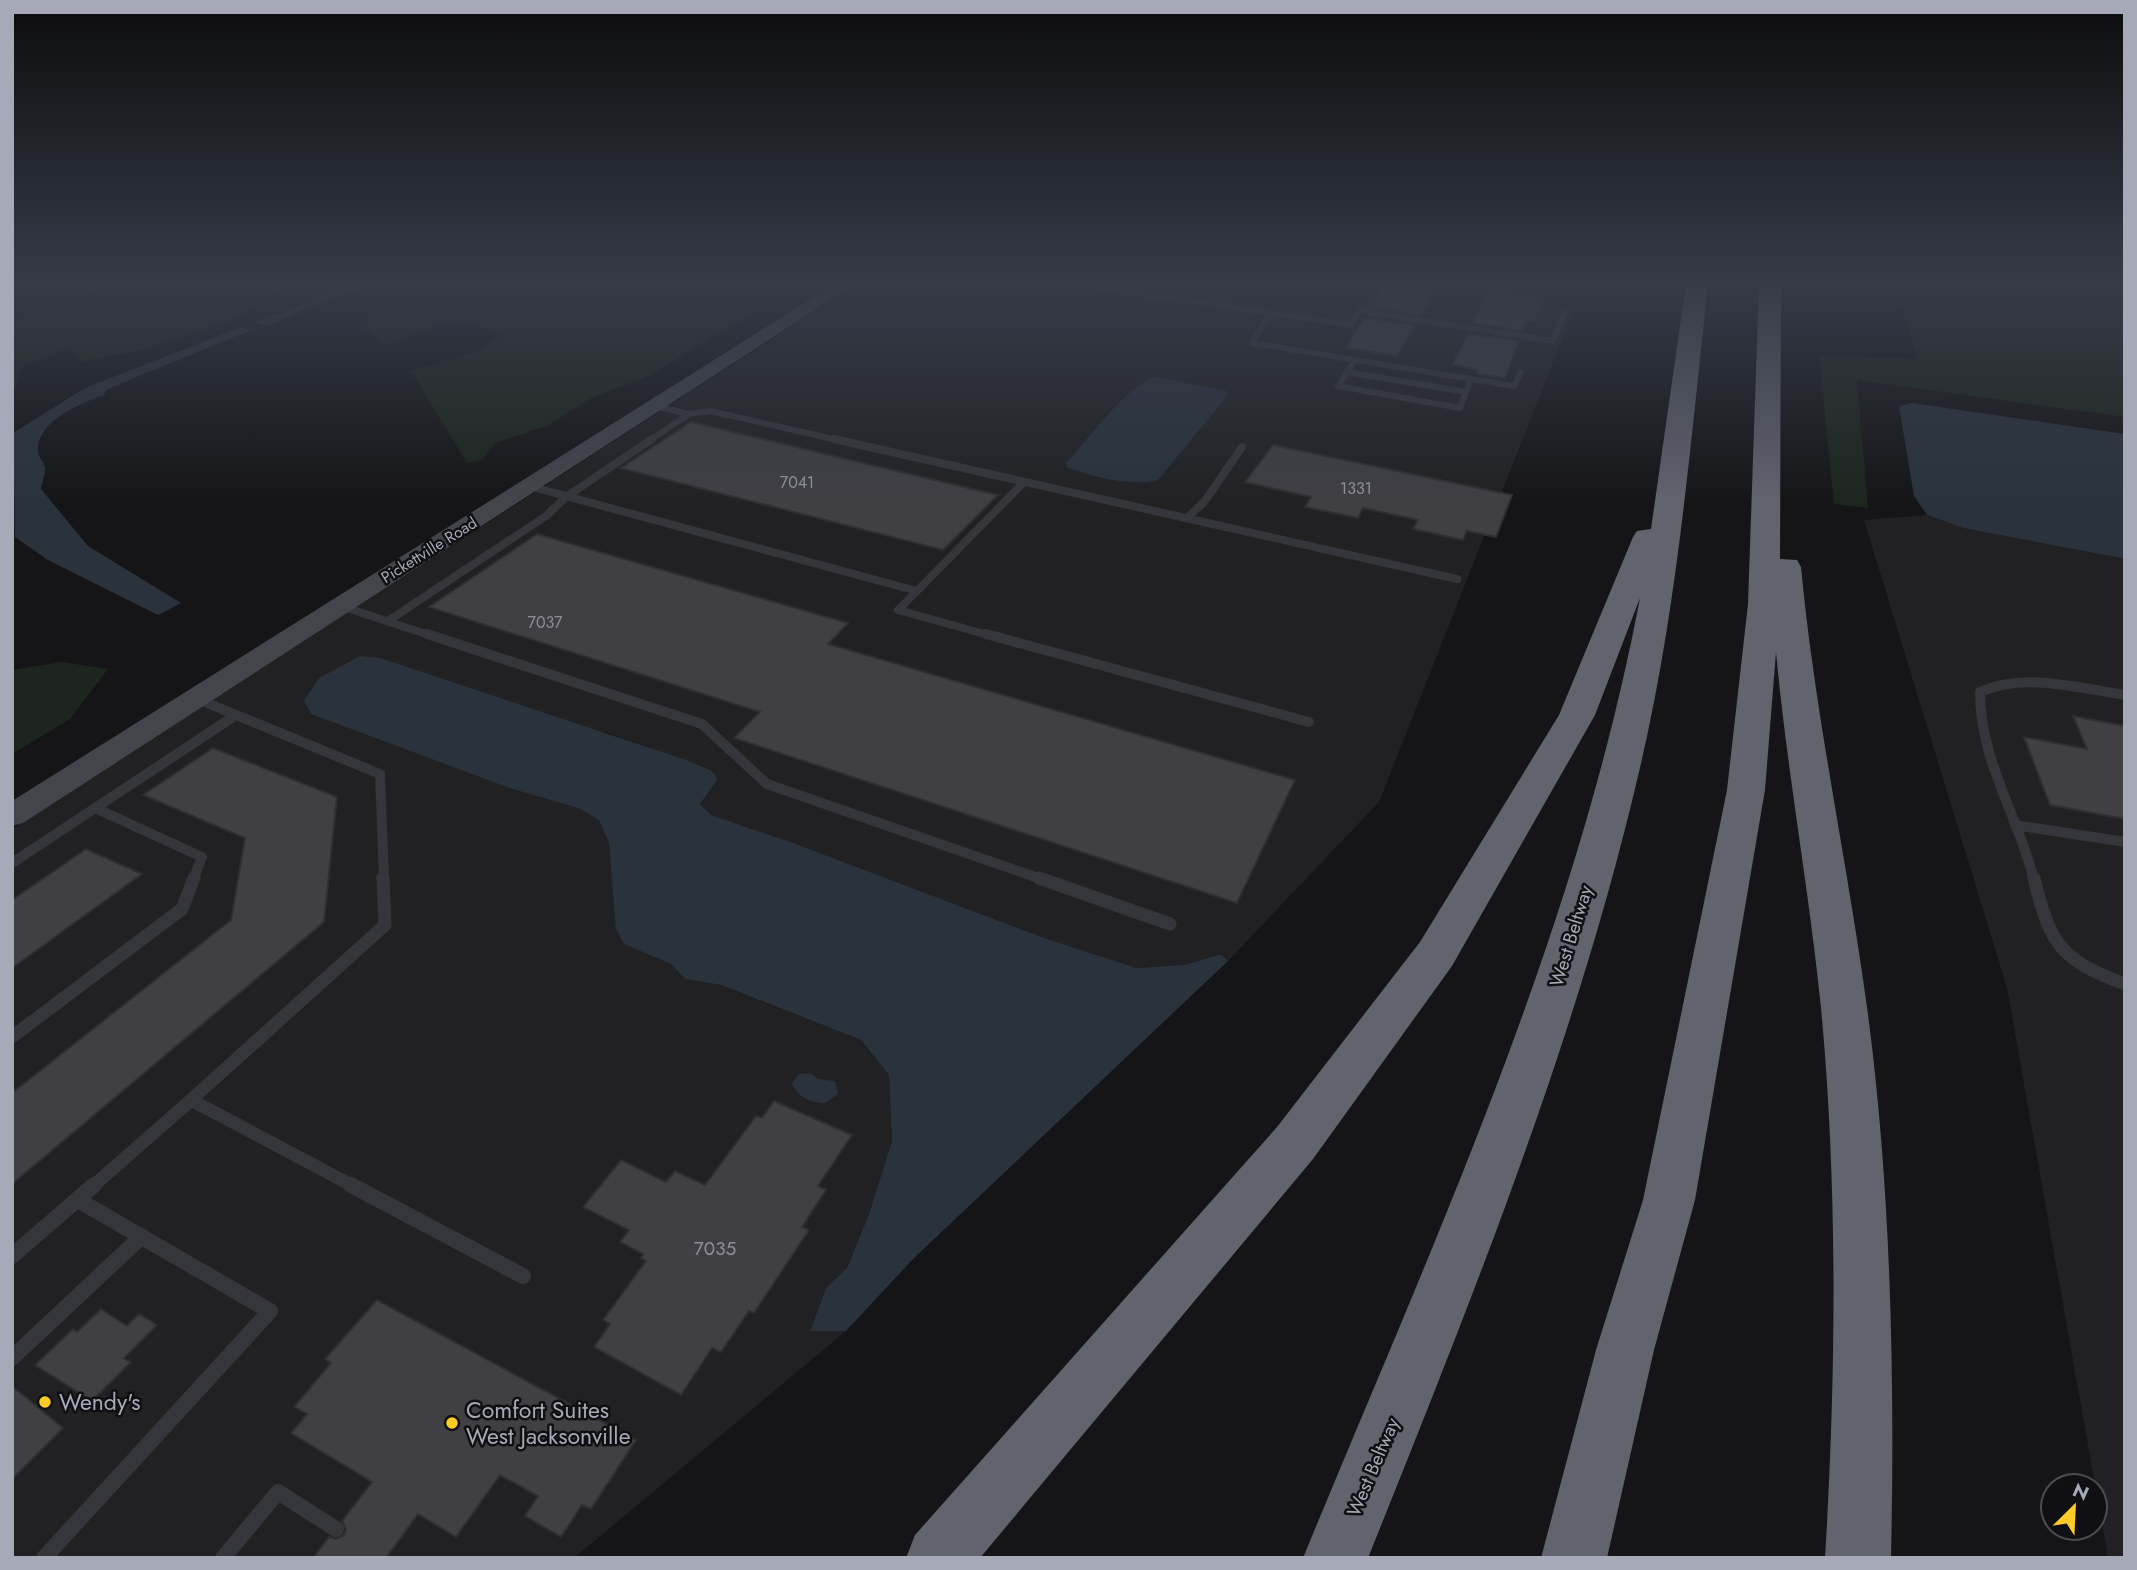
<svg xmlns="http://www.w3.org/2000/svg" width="2137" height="1570" viewBox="0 0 2137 1570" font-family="Jost,sans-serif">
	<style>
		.built { fill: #212124 }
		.green { fill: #1c251e }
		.water { fill: #2a323c }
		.building { fill: #3f3f44; stroke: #2f2f33; stroke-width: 2 }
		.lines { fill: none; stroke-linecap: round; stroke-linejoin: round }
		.lane-far4 { stroke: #35363c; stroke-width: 6 }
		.lane-far3 { stroke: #35363c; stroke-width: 8 }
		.lane-far2 { stroke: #35363c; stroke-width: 10 }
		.lane-far1 { stroke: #35363c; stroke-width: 13 }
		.lane { stroke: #35363c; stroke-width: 16 }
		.secondary { fill: #43454c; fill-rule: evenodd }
		.highway { fill: #61636d; fill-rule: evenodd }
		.poi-dot { fill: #fecb26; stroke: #101012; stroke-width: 2.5 }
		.labels { text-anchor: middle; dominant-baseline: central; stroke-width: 5; stroke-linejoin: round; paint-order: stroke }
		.number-label { font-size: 16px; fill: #8c8e9b }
		.far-street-label { font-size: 16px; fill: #a6a9b8; stroke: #101012 }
		.street-label { font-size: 19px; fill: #a6a9b8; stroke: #101012 }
		.near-number-label { font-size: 19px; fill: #8c8e9b }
		.near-poi-label { font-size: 23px; fill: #a6a9b8; stroke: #101012; text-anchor: start }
	</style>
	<rect width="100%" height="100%" fill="#151517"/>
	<!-- built -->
	<path class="built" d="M858,284h726l-205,518 -151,159 -7,-7 -37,11 -47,3 -90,-29 -259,-98 -78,-26 -10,-11 18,-25 -6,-8 -107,-39 -294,-18 198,74 69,20 21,12 10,22 16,102 46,20 14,15 35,6 141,55 28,35 3,66 -23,73 -22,54 -21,20 -16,42 36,1 -272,227h-562v-729z
		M1927,515l36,13 162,31v999h-17l-101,-570 -143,-468z"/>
	<!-- green -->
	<path class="green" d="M28,284h88l-32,10 -51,3z
		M161,284l122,2 -43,31 -94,32 -65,13 -13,-14 -48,21 -4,19 -4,5v-73c49,-17 102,-17 152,-31z
		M423,284l319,1 12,27 -105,64 -58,22 -44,28 -51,17 -14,17 -15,3 -56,-92 67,-20 22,-16c-44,-23 -72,-6 -115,10l-28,-22 28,-23z
		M1885,284h146l94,24v109l-268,-37 11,128 -34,-4 -15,-149 98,4 -13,-50 -22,-14z
		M62,662l46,7 -38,50 -58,35v-84z"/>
	<!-- water -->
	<path class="water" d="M328,284h31l3,3 -95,39 -13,-4 50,-18 33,-17z
		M241,327l11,3c-49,20 -98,39 -146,60l-2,5c-23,8 -69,27 -66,57 1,6 6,10 7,15 1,6 -3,16 -4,22l47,57 93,57 -23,12 -110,-55 -33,-23 -2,-104 72,-45z
		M1156,377l71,14 1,4 -70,85c-29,7 -62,-3 -90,-12l-2,-5c20,-21 64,-81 90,-86z
		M1912,403l213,31v125l-162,-31 -36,-13 -13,-19 -15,-90z
		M360,656l20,2 306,102 26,11 6,8 -18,25 11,11 77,26 259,98 90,29 47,-3 37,-11 7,7 -314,297 -68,73h-36l16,-43 21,-20 22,-54 23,-73 -3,-66 -28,-35 -140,-55 -36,-6 -14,-15 -47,-20 -8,-15 -7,-86 -10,-23 -21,-12 -69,-20 -198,-74 -7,-13 15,-23z
		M810,1073l8,6 17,2 3,13 -13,9c-14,0 -28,-6 -33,-20l7,-9z"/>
	<!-- building -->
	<path class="building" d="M1385,284h53l-17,31 -50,-8z
		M1489,289l55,9 -10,24 -8,-1 -3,10 -50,-8z
		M1364,318l51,7 -18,31 -51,-8z
		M1468,334l51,7 -14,37 -29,-4 1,-5 -25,-4z
		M691,422l307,73 -55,55 -322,-82z
		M1273,445l239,50 -16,42 -29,-6 -4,9 -50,-11 5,-9 -55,-12 -5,10 -53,-11 6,-10 -66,-15z
		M537,534l311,89 -20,21 467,136 -58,123 -503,-165 26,-26 -331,-105z
		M2073,716l52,10v93l-75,-14 -26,-68 63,12z
		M213,748l124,49 -13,125 -312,262v-91l219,-173 14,-82 -102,-43z
		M86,849l56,25 -130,94v-68z
		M774,1101l78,34 -34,51 8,4 -24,37 7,3 -55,83 -5,-2 -28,41 -9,-4 -31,47 -87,-48 16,-23 -7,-4 43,-59 -5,-3 2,-4 -23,-12 9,-12 -46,-23 38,-47 45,22 9,-11 30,14 51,-69 6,2z
		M377,1300l259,140 -45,69 -9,-4 -21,32 -36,-21 13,-20 -38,-21 -44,62 -38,-23 -32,44h-73l16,-21 7,2 8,-4 2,-6 -4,-8 30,-39 -81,-49 16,-19 -13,-7 37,-44 -6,-4z
		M101,1309l26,17 12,-12 18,11 -33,33 7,4 -39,39 -57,-36 38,-36 4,3z
		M12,1386l51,42 -51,51z"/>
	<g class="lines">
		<!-- lane-far4 -->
		<path class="lane-far4" d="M1076,284l275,41 8,-14 194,30 12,-30
			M1221,306l20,-22
			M1270,313l-18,30 219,36 -11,29 -122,-22 17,-26
			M1346,372l120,20
			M1471,379l43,7 7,-14
			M655,406l34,8 21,-3 132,30
			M649,441l40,-27"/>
		<!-- lane-far3 -->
		<path class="lane-far3" d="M834,439l623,140
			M529,486l388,105 -19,19 94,26
			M1187,518l18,-17 37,-54
			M917,591l107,-109
			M341,606l91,30
			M388,621l158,-105 20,-19 86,-58"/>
		<!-- lane-far2 -->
		<path class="lane-far2" d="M427,634l275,90 65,60 277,96
			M986,634l323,88
			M195,698l185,76 4,106
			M95,808l107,49 -9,23
			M2015,825l110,17
			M12,863l224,-148
			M2034,880c-16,-65 -54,-119 -54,-188 45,-20 98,-4 145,3"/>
		<!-- lane-far1 -->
		<path class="lane-far1" d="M1039,878l131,46
			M2034,878c16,66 26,82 91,106
			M12,1037l170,-128 12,-31
			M92,1187l99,-87
			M355,1187l-164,-87 194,-175 -2,-47"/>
		<!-- lane -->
		<path class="lane" d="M351,1185l172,91
			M12,1256l82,-71
			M12,1358l129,-121
			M44,1558l226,-247 -192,-111
			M223,1558l55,-66 58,37"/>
		<!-- secondary -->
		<path class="secondary" d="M835,284h20l-832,539 -11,3v-25z"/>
		<!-- highway -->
		<path class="highway" d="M1686,284h22c-18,163 -31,328 -69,488 -63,270 -168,529 -271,786h-65c130,-316 273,-622 337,-960l-45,117 -143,251 -139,193 -333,399h-74l9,-23 362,-408 143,-185 139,-227 74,-178 4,-6 14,-2z
			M1759,284h22l-1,275 17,1 4,7c14,148 46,293 66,440 24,178 28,371 24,551h-66c11,-181 13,-370 -4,-550 -12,-119 -34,-237 -45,-356l-11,138 -70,410 -41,150 -47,208h-66l55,-208 47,-150 84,-410 21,-186z"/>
	</g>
	<!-- sky -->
	<linearGradient id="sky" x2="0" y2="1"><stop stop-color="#0c0c0d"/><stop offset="0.56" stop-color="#353b47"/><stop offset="1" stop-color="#353b47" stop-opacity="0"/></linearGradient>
	<rect width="2137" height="504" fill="url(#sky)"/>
	<!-- markers -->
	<g class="poi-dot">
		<circle cx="45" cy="1402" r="7"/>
		<circle cx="452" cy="1423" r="7"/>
	</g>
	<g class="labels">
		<!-- number labels -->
		<g class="number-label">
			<text x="797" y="482">7041</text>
			<text x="1356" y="488">1331</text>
			<text x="545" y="622">7037</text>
		</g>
		<!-- far-street labels -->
		<g class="far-street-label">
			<text transform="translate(429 550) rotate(-32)">Pickettville Road</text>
		</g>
		<!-- street labels -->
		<g class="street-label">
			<text transform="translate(1571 936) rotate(-73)">West Beltway</text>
			<text transform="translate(1373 1467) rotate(-67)">West Beltway</text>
		</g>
		<!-- near-number labels -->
		<g class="near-number-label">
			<text x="715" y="1248">7035</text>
		</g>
		<!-- near-poi labels -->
		<g class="near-poi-label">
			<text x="59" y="1402">Wendy's</text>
			<text x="466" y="1410">Comfort Suites<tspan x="466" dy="26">West Jacksonville</tspan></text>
		</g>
	</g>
	<!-- border -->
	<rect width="2137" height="1570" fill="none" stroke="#a6a9b8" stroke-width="28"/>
	<!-- north arrow -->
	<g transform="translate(2074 1507) rotate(24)"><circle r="33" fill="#101012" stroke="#4c4d54" stroke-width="2"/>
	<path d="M0-5L12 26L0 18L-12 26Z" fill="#fecb26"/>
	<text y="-10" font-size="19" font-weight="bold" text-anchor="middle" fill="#a6a9b8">N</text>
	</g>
</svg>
